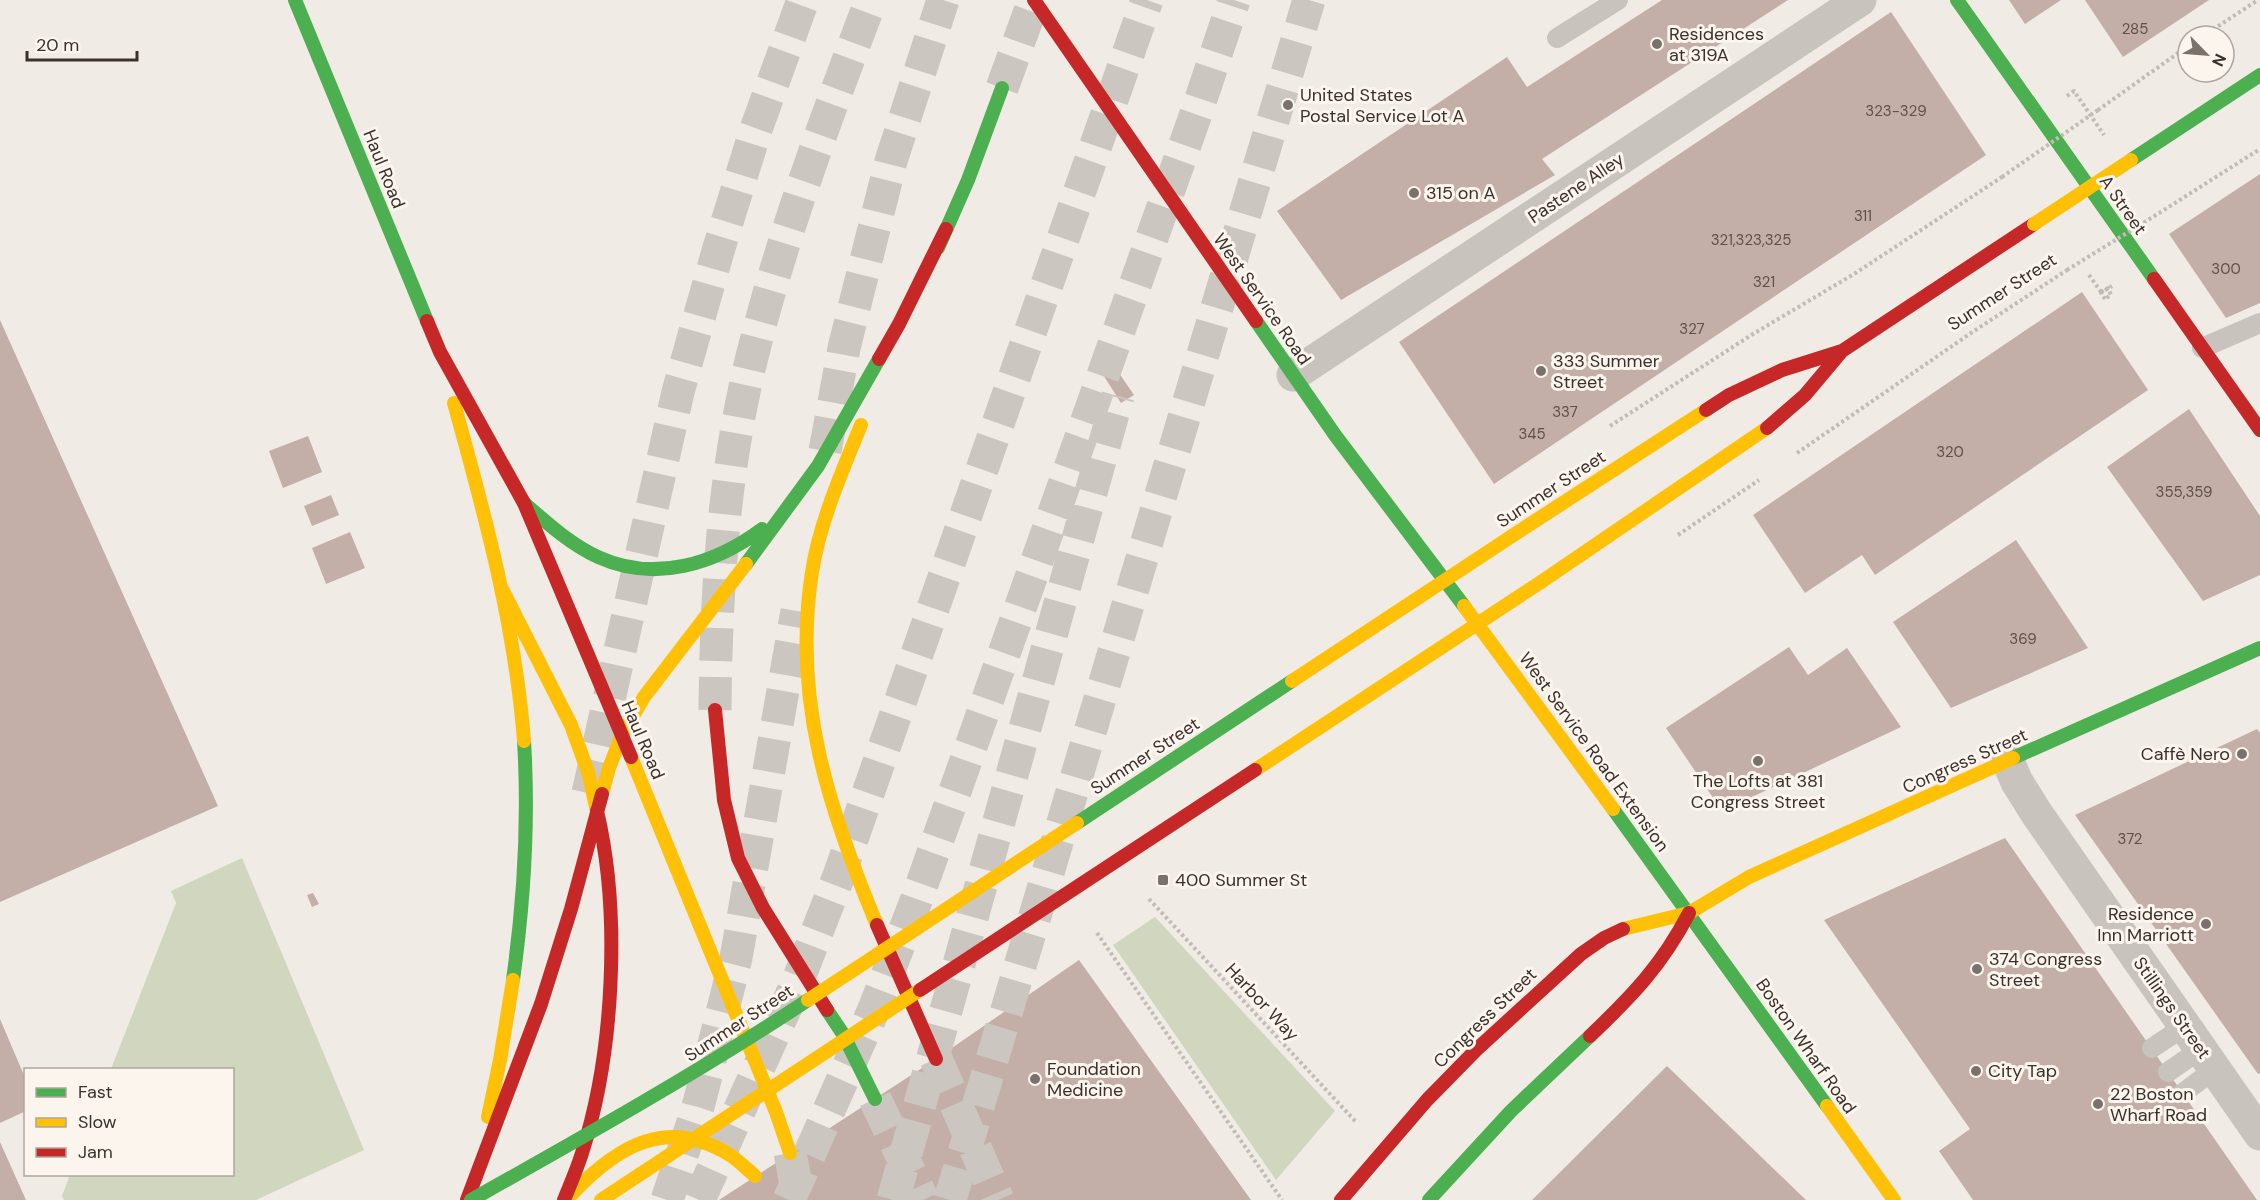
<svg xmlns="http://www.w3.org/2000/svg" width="2260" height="1200" viewBox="0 0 2260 1200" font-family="'DM Sans',sans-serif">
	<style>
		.green { fill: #d1d6bf }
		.building { fill: #c3afa7 }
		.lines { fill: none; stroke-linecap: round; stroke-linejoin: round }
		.primary-tunnel { stroke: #ccc6c0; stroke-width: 33; stroke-dasharray: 33 16; stroke-linecap: butt }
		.highway-tunnel { stroke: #ccc6c0; stroke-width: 33; stroke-dasharray: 33 16; stroke-linecap: butt }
		.path { stroke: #c2bbb6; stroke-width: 4; stroke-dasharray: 3 3; stroke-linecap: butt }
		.lane { stroke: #c9c3be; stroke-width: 20 }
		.street { stroke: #c9c3be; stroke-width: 33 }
		.fast { stroke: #4caf50; stroke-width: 14 }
		.slow { stroke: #ffc107; stroke-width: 14 }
		.jam { stroke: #c62828; stroke-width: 14 }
		.path-bridge { stroke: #c2bbb6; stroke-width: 4; stroke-dasharray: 3 3; stroke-linecap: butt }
		.fast-bridge { stroke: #4caf50; stroke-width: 14 }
		.slow-bridge { stroke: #ffc107; stroke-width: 14 }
		.jam-bridge { stroke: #c62828; stroke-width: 14 }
		.poi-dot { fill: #7a716c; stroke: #fbf5ee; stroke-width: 2 }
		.labels { text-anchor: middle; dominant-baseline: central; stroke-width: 6; stroke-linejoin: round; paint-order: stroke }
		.number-label { font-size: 15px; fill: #5d504a }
		.poi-label { font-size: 18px; fill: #3b302b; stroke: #fbf5ee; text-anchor: start }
		.street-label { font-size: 18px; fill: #3b302b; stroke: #fbf5ee }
	</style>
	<rect width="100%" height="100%" fill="#f0ebe5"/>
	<!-- green -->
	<path class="green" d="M242,858l122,292 -108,50h-192l-2,-4 8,-21 162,-1v-104l-121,-1 65,-166 -5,-12z
		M1155,917l180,194 -59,69 -163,-235z"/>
	<!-- building -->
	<path class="building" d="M1662,0h126l-246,159 13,16 -214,125 -64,-89 230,-154 20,30z
		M2009,0h52l-36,24z
		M2085,0h124l-86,57z
		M1891,12l95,143 -492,329 -95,-142z
		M2260,174v129l-34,15 -57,-84z
		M2082,292l66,98 -273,185 -13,-20 -57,38 -52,-78z
		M0,320l218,486 -218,96z
		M1106,354l28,41 -13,8 -26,-41z
		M2189,409l71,107v59l-57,26 -96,-134z
		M308,436l14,36 -39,16 -14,-37z
		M331,495l8,20 -27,11 -8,-20z
		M350,532l15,36 -39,16 -14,-36z
		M2016,540l72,108 -137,60 -58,-86z
		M1789,647l19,28 39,-27 54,79 -179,84 -56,-83z
		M2257,729l3,4v340l-2,1 -183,-259z
		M2005,838l252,362h-284l-34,-49 31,-22 -146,-209z
		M313,893l6,11 -7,3 -5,-12z
		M1079,960l172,240h-532l217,-141z
		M0,1019l26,61v31l-26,12z
		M1667,1066l139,134h-274z
		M0,1142l26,58h-26z"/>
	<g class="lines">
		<!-- primary-tunnel -->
		<path class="primary-tunnel" d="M790,1153l9,47"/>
		<!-- highway-tunnel -->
		<path class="highway-tunnel" d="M1002,88l32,-88
			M825,451l19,-103 47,-187 52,-161
			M715,710c1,-123 9,-246 40,-365 30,-118 73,-232 116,-345
			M588,793l90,-401 40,-141 38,-122 47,-129
			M936,1059l62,141
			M875,1099l48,101
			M667,1200l31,-93 38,-149 61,-347
			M699,1200l100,-222 41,-105 307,-873
			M789,1200l85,-191 42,-108 281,-790 37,-111
			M893,1200l225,-804
			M950,1200l359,-1200"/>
		<!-- path -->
		<path class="path" d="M2203,36l55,-36
			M2067,96l7,-5 30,44
			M2098,110l90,-64
			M2164,210l96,-61
			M2089,275l12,17
			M2105,299l-4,-6 11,-7
			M1610,426l143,-92 101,-60 148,-97
			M1797,453l174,-120 96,-63
			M1678,535l81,-55
			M1149,899l207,223
			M1097,933l185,267"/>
		<!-- lane -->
		<path class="lane" d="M1557,38l61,-38
			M2202,348l58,-25
			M2152,1048l33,-22
			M2168,1072l33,-23
			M2183,1093l32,-24"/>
		<!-- street -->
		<path class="street" d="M1293,375l567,-375
			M2008,761l9,21 20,32 223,320"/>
		<!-- fast -->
		<path class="fast" d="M295,0l132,321
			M1957,0l197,279
			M2131,160l129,-85
			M938,248l30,-68 34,-92
			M1256,321l79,114 129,171
			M524,503c23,20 46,41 74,54 57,26 117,7 164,-28
			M746,564l72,-98 61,-107
			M2013,758l247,-110
			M1613,809l214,297
			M513,980c11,-79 16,-159 11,-239
			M827,1010l16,24 32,65
			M1429,1200l82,-89 79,-75"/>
		<!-- slow -->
		<path class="slow" d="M454,403c31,112 61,222 70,338
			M861,425c-19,47 -41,96 -49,147 -20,127 17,238 65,353
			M1512,536l194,-126
			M1541,582l226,-154
			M503,591l68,134 17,47 9,39
			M1464,606l149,203
			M631,757l145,355 14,41
			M602,794l7,-26 13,-33 22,-38 102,-133
			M1623,929l66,-16 60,-36 264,-119
			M1827,1106l67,94
			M488,1117l12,-57 13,-80
			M572,1194c45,-48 95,-78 158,-39 9,6 17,14 25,21"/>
		<!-- jam -->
		<path class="jam" d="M1034,0l222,321
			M2154,279l106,151
			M427,321l13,31 84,151 107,254
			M879,359l20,-35 47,-95
			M1706,410l23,-15 53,-25 60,-19 192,-127
			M1767,428l38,-33 37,-44
			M715,710l9,90 14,58 25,50 64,102
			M877,925l59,134
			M1590,1036c42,-40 72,-71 99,-123
			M467,1200l74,-196 30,-95 31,-115
			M564,1200c6,-15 13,-31 18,-47 32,-100 39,-240 15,-342
			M1341,1200l86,-100 49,-50 105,-96 23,-16 19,-9"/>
		<!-- path-bridge -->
		<path class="path-bridge" d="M2002,177l96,-67
			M2067,270l97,-60
			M2101,292l7,-4 3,7 -6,4"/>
		<!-- fast-bridge -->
		<path class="fast-bridge" d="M1077,823l215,-142
			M471,1200c114,-64 228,-128 337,-200"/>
		<!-- slow-bridge -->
		<path class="slow-bridge" d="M2034,224l97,-64
			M1292,681l220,-145
			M1255,770l286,-188
			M808,1000l269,-177
			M601,1200l319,-210"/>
		<!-- jam-bridge -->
		<path class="jam-bridge" d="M920,990l335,-220"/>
	</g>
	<!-- markers -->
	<g class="poi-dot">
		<circle cx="1657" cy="44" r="6"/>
		<circle cx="1288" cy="105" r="6"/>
		<circle cx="1414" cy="193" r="6"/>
		<circle cx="1541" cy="371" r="6"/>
		<circle cx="2242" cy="754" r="6"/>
		<circle cx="1758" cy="761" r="6"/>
		<rect x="1157" y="874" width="12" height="12" rx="3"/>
		<circle cx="2206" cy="924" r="6"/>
		<circle cx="1977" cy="969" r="6"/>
		<circle cx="1976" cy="1071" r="6"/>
		<circle cx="1035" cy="1079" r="6"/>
		<circle cx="2098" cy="1104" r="6"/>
	</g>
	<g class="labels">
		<!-- number labels -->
		<g class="number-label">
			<text x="2135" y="29">285</text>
			<text x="1896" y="111">323-329</text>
			<text x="1863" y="216">311</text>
			<text x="1751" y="240">321,323,325</text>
			<text x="2226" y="269">300</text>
			<text x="1764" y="282">321</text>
			<text x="1692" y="329">327</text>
			<text x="1565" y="412">337</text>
			<text x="1532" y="434">345</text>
			<text x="1950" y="452">320</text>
			<text x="2184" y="492">355,359</text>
			<text x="2023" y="639">369</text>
			<text x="2130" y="839">372</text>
		</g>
		<!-- poi labels -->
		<g class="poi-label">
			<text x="1669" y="34">Residences<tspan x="1669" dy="21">at 319A</tspan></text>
			<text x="1300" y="95">United States<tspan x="1300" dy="21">Postal Service Lot A</tspan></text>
			<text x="1426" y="193">315 on A</text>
			<text x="1553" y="361">333 Summer<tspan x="1553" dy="21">Street</tspan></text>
			<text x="2230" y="754" text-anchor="end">Caffè Nero</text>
			<text x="1758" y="781" text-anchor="middle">The Lofts at 381<tspan x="1758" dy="21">Congress Street</tspan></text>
			<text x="1175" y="880">400 Summer St</text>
			<text x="2194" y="914" text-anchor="end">Residence<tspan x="2194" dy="21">Inn Marriott</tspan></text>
			<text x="1989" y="959">374 Congress<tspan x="1989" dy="21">Street</tspan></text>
			<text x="1047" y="1069">Foundation<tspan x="1047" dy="21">Medicine</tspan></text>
			<text x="1988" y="1071">City Tap</text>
			<text x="2110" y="1094">22 Boston<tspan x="2110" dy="21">Wharf Road</tspan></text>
		</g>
		<!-- street labels -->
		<g class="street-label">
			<text transform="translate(384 169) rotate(68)">Haul Road</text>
			<text transform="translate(1576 188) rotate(-34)">Pastene Alley</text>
			<text transform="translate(2123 205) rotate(55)">A Street</text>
			<text transform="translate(2002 292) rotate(-33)">Summer Street</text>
			<text transform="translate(1262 299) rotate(55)">West Service Road</text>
			<text transform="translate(1551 489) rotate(-33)">Summer Street</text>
			<text transform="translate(643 740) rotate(67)">Haul Road</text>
			<text transform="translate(1594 752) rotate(54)">West Service Road Extension</text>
			<text transform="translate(1145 756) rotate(-33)">Summer Street</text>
			<text transform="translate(1965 761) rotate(-24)">Congress Street</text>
			<text transform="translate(1262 1002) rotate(47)">Harbor Way</text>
			<text transform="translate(2172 1008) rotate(55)">Stillings Street</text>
			<text transform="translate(1485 1018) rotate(-44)">Congress Street</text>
			<text transform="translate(739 1023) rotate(-33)">Summer Street</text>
			<text transform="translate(1806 1046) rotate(55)">Boston Wharf Road</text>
		</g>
	</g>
	<!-- legend -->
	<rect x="24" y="1068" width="210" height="108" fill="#fbf5ee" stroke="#aea6a0" stroke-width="1.5"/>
	<rect x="36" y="1088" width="30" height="9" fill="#4caf50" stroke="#aea6a0" stroke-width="1.5"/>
	<text x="78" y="1098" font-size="18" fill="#3b302b">Fast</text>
	<rect x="36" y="1118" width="30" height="9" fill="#ffc107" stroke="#aea6a0" stroke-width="1.5"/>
	<text x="78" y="1128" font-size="18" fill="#3b302b">Slow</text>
	<rect x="36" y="1148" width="30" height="9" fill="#c62828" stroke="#aea6a0" stroke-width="1.5"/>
	<text x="78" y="1158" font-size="18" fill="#3b302b">Jam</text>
	<!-- north arrow -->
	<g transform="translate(2206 54) rotate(115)"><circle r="28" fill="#fbf5ee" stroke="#aea6a0" stroke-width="1.5"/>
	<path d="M0-4.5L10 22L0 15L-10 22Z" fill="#7a716c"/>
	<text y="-9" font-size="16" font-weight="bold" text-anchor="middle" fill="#3b302b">N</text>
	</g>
	<!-- scale -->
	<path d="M27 51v9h110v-9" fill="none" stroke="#3b302b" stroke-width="3"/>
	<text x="36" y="51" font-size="18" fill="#3b302b" stroke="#fbf5ee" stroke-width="4.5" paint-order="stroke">20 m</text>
</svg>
